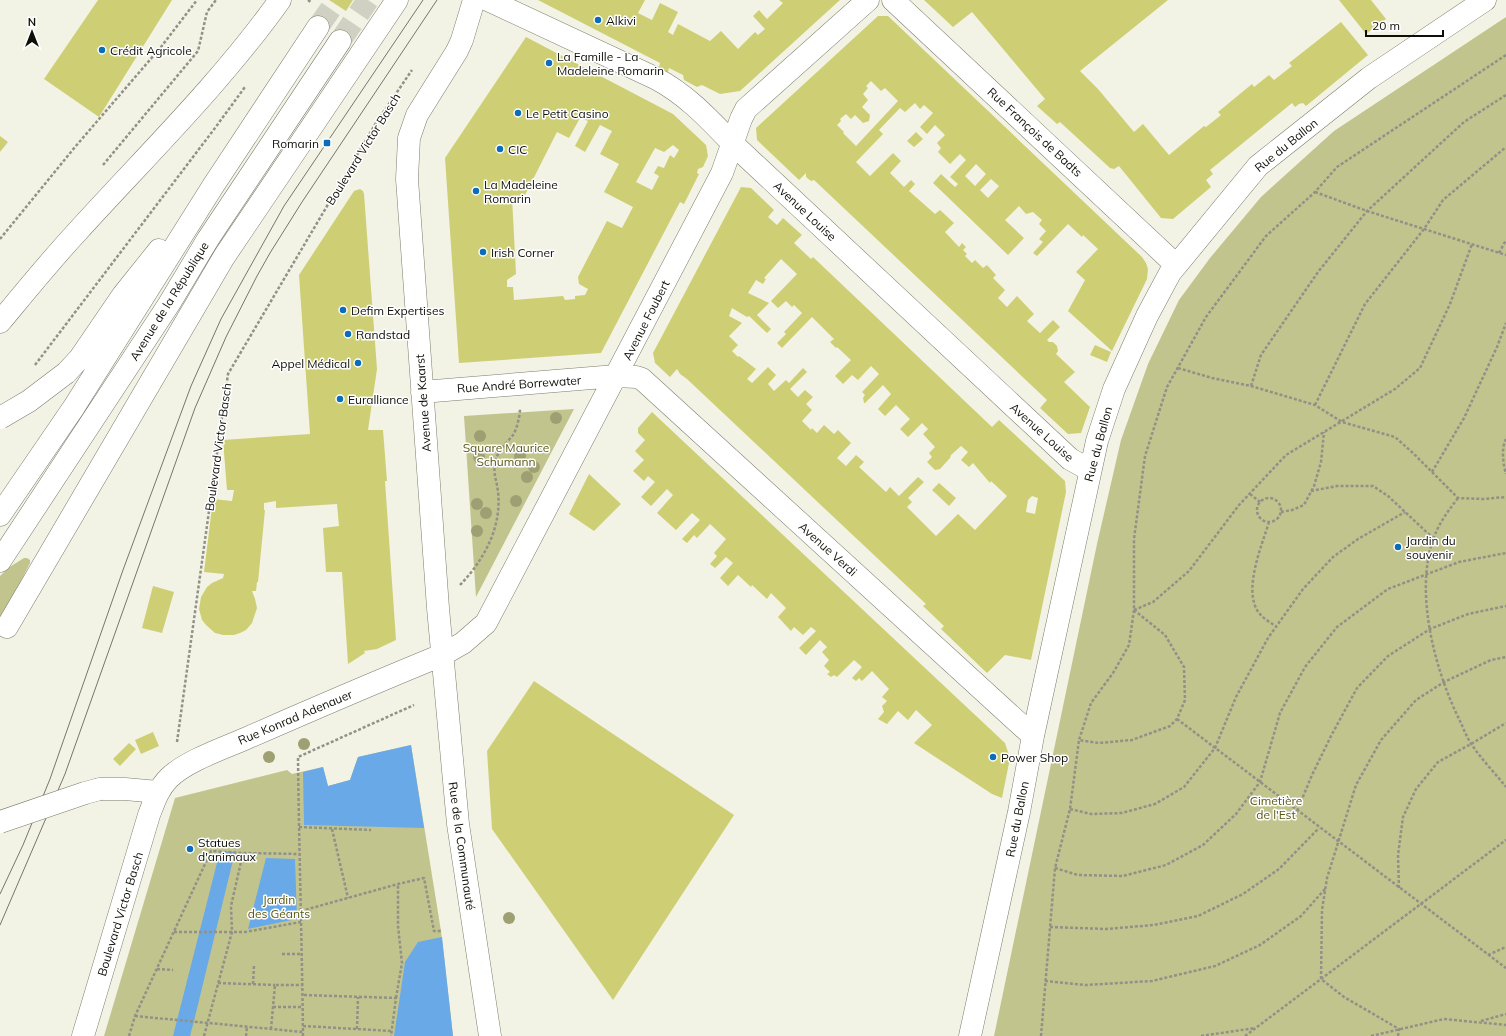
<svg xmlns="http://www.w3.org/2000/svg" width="1506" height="1036" viewBox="0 0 1506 1036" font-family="Mulish,sans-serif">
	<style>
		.green { fill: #c2c48d }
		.water { fill: #6aa9e8 }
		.building { fill: #cecf74; fill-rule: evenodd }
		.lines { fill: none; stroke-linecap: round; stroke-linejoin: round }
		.major-tunnel { stroke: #d0d1c3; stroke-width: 22; stroke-dasharray: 22 11; stroke-linecap: butt }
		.minor-casing { stroke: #7c7c6f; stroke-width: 23 }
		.major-casing { stroke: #7c7c6f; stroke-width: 23 }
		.path { stroke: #919187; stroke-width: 2.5; stroke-dasharray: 3 2; stroke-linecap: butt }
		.minor { stroke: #fff; stroke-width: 22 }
		.major { stroke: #fff; stroke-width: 22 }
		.tram { stroke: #75766c; stroke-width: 1 }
		.major-bridge-casing { stroke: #7c7c6f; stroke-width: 23; stroke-linecap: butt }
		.major-bridge { stroke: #fff; stroke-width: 22 }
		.tree { fill: #9e9f73 }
		.poi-dot { fill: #0b6db9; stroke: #fff; stroke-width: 1.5 }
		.labels { text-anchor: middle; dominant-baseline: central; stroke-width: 3; stroke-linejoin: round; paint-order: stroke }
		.poi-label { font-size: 12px; fill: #0f0f0a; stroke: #fff; text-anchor: start }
		.street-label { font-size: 12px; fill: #0f0f0a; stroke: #fff }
		.park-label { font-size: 12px; fill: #5a5a17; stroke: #fff }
	</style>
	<rect width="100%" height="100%" fill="#f2f3e4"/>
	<!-- green -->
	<path class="green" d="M1506,17v1019h-512l103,-492 24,-104 27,-76 31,-64 31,-42 51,-61 73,-66z
		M574,409l-98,188 -12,-181z
		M24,558h3l3,2v3l-30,59v-46l8,-8z
		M411,745l30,186 12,105h-349l71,-238 112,-28 5,4 31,-7 5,19 22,-6 8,-23z"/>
	<!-- water -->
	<path class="water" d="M411,745l13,83 -120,-3 -1,-53 20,-5 5,19 22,-6 8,-23z
		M220,851l15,1 -41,169 -4,15h-17z
		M266,858l29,1 2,60 -49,10z
		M442,937l11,99h-59l11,-74 13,-20z"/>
	<!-- building -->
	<path class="building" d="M98,0h74l-73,117 -55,-38z
		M329,0h24l-7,11z
		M538,0h107l-7,13 14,7 8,-17 18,9 -10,20 5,3 5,-11 32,17 11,-10 17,18 17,-17 3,3 7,-6 -12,-13 6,-6 8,9 16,-16 -4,-3h61l-100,91 -20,3 -18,-9 -5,2 -13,-7 -1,-5 -14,-7 -1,4 -9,-5 1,-4z
		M924,0h244l-88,71 18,18 36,43 9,-8 26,31 35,-29 2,1 15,-12 -3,-3 34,-28 2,3 15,-12 5,5 18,-14 -3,-3 52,-41 27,33 -62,51 -3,-3 -4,1 -4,3 -3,-4 -82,67 3,4 -7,6 5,7 -38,32 -12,-1 -42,-52 -5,3 -4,-1 -50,-46 -3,2 -20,-18 8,-7 -73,-87 -19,15z
		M1339,0h32l15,19 -20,15z
		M878,16h10l254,241 4,6 2,6 -1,10 -35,72 -44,-40 17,-31 -9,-8 22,-23 -15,-14 -1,2 -14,-13 -31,32 -4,-3 10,-11 -4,-3 7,-8 -7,-7 3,-4 -9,-8 -7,2 -7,-8 -14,14 19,18 -16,17 -75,-72 8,-9 14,13 3,-3 -8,-7 16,-17 -6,-6 -10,10 -12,-12 3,-4 -4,-5 8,-8 -10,-10 -8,9 -7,-7 13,-14 -9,-8 -4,4 -5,-6 -10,9 -5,-4 -21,22 4,4 -27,28 14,14 23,-23 8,8 -11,12 14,14 7,-7 4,4 -6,7 26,23 5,-4 14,13 -9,9 14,15 3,-4 4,4 -3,3 4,4 -2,2 7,7 3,-3 8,8 4,-3 9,10 -3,3 12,12 -7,8 9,9 10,-11 17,18 -7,7 13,12 13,-13 7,7 -13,13 2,2h4l4,4 1,5 -2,3 19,18 -11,10 26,25 -9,26 -13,1 -28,-26 7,-8 -38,-36 -195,-184 -3,1 -5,-4v-4l-7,7 -42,-40 -1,-12zM871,81l10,10 4,-3 13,13 -42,45 -13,-13 1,-1 -7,-7 4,-4 -1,-2 6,-5 5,5 4,-4 8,8 6,-2 1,-6 -8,-8 6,-7 -5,-6 5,-6 -2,-2zM976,164l10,10 -11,12 -10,-10zM991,179l8,7 -11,12 -8,-8z
		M526,37l147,77 33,31 2,11 -5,11 -5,2 -1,4 2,1 -15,30 -4,-2 -79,151 -142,10 -14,-205zM580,118l8,3 -13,25 10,6 15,-27 12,6 -12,23 19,10 -15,28 29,15 -11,21 -15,-7 -29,56 1,7 9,5 -3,6 -10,1v3l-10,1 -2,-4 -49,4 -1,-13h-6v-7l9,-6 -4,-77h12l33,-65 12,6zM673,145l6,5 -5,8 -4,-3 -6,13 -6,-2 -4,7 5,3 -7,14 -16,-8 19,-34 9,4z
		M916,132l7,7 -9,8 -7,-6z
		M0,136l8,6 -8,10z
		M741,187l10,1 23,22 -6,7 9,8 6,-7 19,17 -8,8 17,16 2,-2 179,170 7,-7 66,61 1,11 -35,168 -26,-5 -18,18 -46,-44 3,-3 -21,-20 3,-2 -239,-225 -7,-5 -3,-5 -7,8 -15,-14 -2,-10zM781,259l16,15 -26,27 7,7 8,-7 6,6 2,-2 8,8 -18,19 2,2 -9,9 5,5 30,-31 22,22 -4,3 6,6 1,-1 14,13 -16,16 8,8 9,-9 6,5 13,-14 8,8 -17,18 3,3 -2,3 1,5h1l18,-18 8,9 -13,15 7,7 11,-11 14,14 -10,10 8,8 14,-14 6,6 -5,5 12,13 -6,6 3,4 -5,5 8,8 5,-1 10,-11 1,-3 10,-9 7,6 -7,8 8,7 4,-4 17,20 1,-2 16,15 -32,34 -17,-16 -22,22 -29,-29 5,-5 -4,-4 16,-16 -6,-5 -19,19 -9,-9 -4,5 -27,-25 5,-5 -8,-7 -10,11 -9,-8 14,-15 -13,-13 -4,4 -10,-9 -7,8 -5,-5 -1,2 -9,-9 10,-11 -6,-6 7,-7 -8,-7 -7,7 -8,-8 17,-17 -4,-4 -14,15 -3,-3 -12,11 -6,-7 8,-9 -8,-8 -16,16 -5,-4 9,-10 -17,-13 -1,1 -6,-6 6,-6 -9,-9 13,-13 -13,-7 3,-8 15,9 2,-1 18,17 4,-4 -14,-14 12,-12 -21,-10 8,-13 7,4 3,-5 -2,-1zM1032,496l6,2 -3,16 -9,-2 2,-12z
		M360,189l3,2 1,3 13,175 -9,61h15l4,51h-2l11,159 -19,9 -13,2 1,2 -17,11 -6,-92h-16l-3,-44 16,-2 -2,-22 -61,4v-7l-12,2v7h1l-7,72h-1l-1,9h-4l3,8 2,9 -5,15 -6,7 -6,3 -6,2h-11l-8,-2 -9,-8 -4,-5 -3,-11 2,-12 6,-10 5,-4 11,-5 1,-4 -20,-2 9,-73 19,2 2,-11h-7l-4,-50 87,-6 -11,-159 55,-84z
		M1095,345l16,7 -4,10 -17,-7z
		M652,412l353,331 5,15 -8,40 -10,-4 -78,-51 18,-18 -16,-15 -8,10 -10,-9 -11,13 -9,-5 6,-7 -2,-6 5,-5 -5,-4 7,-8 -17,-18 -10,10 -3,-3 -3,3 -4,-3 10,-11 -8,-7 -17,17 -3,-2 -3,2 -4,-3 3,-2 -6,-6 5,-6 -7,-8 5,-5 -7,-7 -14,15 -7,-7 17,-17 -5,-4 -8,8 -9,-8 -3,4 -13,-14 8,-9 -15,-15 -4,6 -15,-14 -1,2 -13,-12 -10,11 -8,-8 13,-15 -7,-6 -11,11 -5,-4 7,-8 -3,-3 12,-14 -16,-15 -13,14 -3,-3 -7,8 -5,-4 18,-19 -8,-7 -16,17 -19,-17 16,-18 -6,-6 -16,17 -10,-9 14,-15 -7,-6 -4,5 -11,-10 11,-11 -9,-9 10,-11 -7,-7v-5z
		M589,474l32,30 -27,27 -25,-17z
		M939,483l17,15 -7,8 -17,-16z
		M153,586l21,6 -12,41 -20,-5z
		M534,681l200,134 -121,185 -121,-171 -5,-78z
		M153,732l6,14 -18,8 -6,-14z
		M129,743l7,6 -16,17 -7,-7z"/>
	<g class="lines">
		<!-- major-tunnel -->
		<path class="major-tunnel" d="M318,27l19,-27
			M340,41l28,-41"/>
		<defs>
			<path id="minor" d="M474,0l-12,40 -5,11 -40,64 -8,23 -2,41 31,429 20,216 32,212
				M488,0l167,78c31,16 54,41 78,66l337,315 20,11
				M893,0l283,265
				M0,322c25,-30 50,-61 77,-90 69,-76 143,-148 203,-232
				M422,392l194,-16 20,1 6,2 391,357
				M83,1036l66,-221c5,-13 9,-26 20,-37 17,-17 55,-30 78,-40 64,-28 129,-56 195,-83l21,-12 23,-20 236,-450 19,-54 5,-10 122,-109
				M970,1036l49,-224 14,-76 64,-295 17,-52 33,-73 23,-43 88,-107 111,-88 116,-78"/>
			<path id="major" d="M66,373l14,-15 43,-63 36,-45
				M0,515l74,-108 139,-221 105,-159
				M0,561l169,-257 39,-65 132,-198
				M7,627l217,-370 173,-257
				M100,789h25l33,3"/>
		</defs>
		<!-- minor casing -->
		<use href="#minor" class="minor-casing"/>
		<!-- major casing -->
		<use href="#major" class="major-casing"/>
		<!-- path -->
		<path class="path" d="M308,0l4,3
			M103,165l95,-114 9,-39 9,-12
			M1315,192l52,19 139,44
			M0,239l75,-92 86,-100 36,-47
			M1499,253l7,-13
			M35,365l180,-237 30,-41
			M1178,368l34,10 39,8 64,19 27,17 53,15 19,17 44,44 25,1 23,-2
			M1251,386l10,-31 57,-83 49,-61 97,-89 42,-27
			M1315,405l50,-101 59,-75 19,-29 63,-53
			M1506,439c-5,9 -3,25 0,35
			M1432,472l32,-54 33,-71 9,-24
			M1311,491l26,-5h36l15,10 46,43
			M1250,494l10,8
			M1458,498c-12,16 -20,26 -26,45 -17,54 4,131 29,180 3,7 6,15 11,22 10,15 23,28 34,42
			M1257 510a12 12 0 1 1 24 0a12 12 0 1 1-24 0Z
			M1281,512l11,-2 12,-5 10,-19 7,-24 3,-30
			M1269,522c-7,23 -25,65 -12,88 4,7 12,12 19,16
			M460,585c24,-25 42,-58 38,-93 -1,-11 -5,-17 -3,-30 3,-12 11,-18 18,-27 4,-6 7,-20 7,-26
			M1134,610l31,25 19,32 1,33 -8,19 -7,7 -38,14 -33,3 -20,-3 12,-37 22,-30 16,-28 5,-35v-71l11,-83 22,-69 39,-70 60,-81 49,-44 22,-25 169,-112
			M1134,610l19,-8 36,-31 50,-66 47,-50 109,-66 25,-21 30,-64 22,-60
			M1177,719l329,249
			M177,742l51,-368 148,-251 36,-53
			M1070,809l21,5 31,-1 33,-9 29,-17 31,-39 21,-51 32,-59 35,-49 30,-32 25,-18 47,-27
			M1297,811l15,-36 19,-39 26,-48 31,-32 42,-27 38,-15 38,-8
			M299,827l72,3
			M332,829l16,69
			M1055,868l23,7 45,1 43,-11 37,-20 33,-31 24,-32 20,-69 25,-46 32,-40 51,-38 71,-27 47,-9
			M1399,888l-1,-33 5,-38 13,-28 22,-27 33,-18 35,-21
			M301,911l97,-27 26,-6 10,53h7
			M1050,927l56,2 48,-4 44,-9 45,-22 36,-25 40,-41
			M174,932h71l56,-10
			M282,954h20
			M1488,955l18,-8
			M157,969l16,1
			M1045,981l41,4 66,-4 63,-15 45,-21 41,-29 24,-27
			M218,983l57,2
			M253,984l1,-18
			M304,995l92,3 -5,38
			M396,998l6,-35 -4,-37v-42
			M273,1007h30
			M135,1016l168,16
			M1481,1021l25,-7
			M303,1026l89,5
			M271,1029l4,-44h28
			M357,1029l1,-32
			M129,1036l6,-20 76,-165 32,2 57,1
			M204,1036l28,-104 -1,-26 12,-53
			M246,1036l1,-9
			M303,1036c-1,-93 -4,-186 -5,-279l116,-52
			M1041,1036l14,-168 15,-59 9,-69
			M1201,1036l54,-8
			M1245,1036l261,-196
			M1371,1036l73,-17 62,6
			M1398,1036l1,-7 -55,-32 -23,-18 1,-69 5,-32 29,-93 25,-45 35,-40 28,-18 47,-22 15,-3"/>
		<!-- minor -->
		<use href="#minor" class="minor"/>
		<!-- major -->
		<use href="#major" class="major"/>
		<!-- tram -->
		<path class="tram" d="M0,894l23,-49 27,-66 73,-209 68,-184 30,-67 63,-113 139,-206
			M0,925l65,-151 130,-366 31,-71 31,-61 13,-23 32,-51 135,-202"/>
		<defs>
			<path id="major-bridge" d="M0,418l29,-17 37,-28
				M0,822l85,-29 15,-4"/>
		</defs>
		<!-- major-bridge casing -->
		<use href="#major-bridge" class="major-bridge-casing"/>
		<!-- major-bridge -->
		<use href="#major-bridge" class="major-bridge"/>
	</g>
	<!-- trees -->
	<g class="tree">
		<circle cx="556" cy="418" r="6"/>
		<circle cx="480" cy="436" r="6"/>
		<circle cx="520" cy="456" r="6"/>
		<circle cx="479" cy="457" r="6"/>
		<circle cx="534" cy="467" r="6"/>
		<circle cx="527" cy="477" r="6"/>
		<circle cx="516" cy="501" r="6"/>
		<circle cx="477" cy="504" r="6"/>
		<circle cx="486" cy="513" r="6"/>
		<circle cx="477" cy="531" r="6"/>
		<circle cx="304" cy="744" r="6"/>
		<circle cx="269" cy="757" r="6"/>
		<circle cx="509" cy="918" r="6"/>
	</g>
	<!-- markers -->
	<g class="poi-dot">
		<circle cx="598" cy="20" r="4"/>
		<circle cx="102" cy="50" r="4"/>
		<circle cx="549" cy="63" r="4"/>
		<circle cx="518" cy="113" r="4"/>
		<rect x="323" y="139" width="8" height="8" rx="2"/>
		<circle cx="500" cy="149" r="4"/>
		<circle cx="476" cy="191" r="4"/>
		<circle cx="483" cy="252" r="4"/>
		<circle cx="343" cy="310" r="4"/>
		<circle cx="348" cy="334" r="4"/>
		<circle cx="358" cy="363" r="4"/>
		<circle cx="340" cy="399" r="4"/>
		<circle cx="1398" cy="547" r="4"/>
		<circle cx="993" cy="757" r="4"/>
		<circle cx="190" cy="849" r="4"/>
	</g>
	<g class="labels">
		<!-- poi labels -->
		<g class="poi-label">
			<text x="606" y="20">Alkivi</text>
			<text x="110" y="50">Crédit Agricole</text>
			<text x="557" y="56">La Famille - La<tspan x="557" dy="14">Madeleine Romarin</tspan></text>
			<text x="526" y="113">Le Petit Casino</text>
			<text x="319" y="143" text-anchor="end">Romarin</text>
			<text x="508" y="149">CIC</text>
			<text x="484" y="184">La Madeleine<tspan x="484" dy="14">Romarin</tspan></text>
			<text x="491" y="252">Irish Corner</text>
			<text x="351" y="310">Defim Expertises</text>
			<text x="356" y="334">Randstad</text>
			<text x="350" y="363" text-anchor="end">Appel Médical</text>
			<text x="348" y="399">Euralliance</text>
			<text x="1406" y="540">Jardin du<tspan x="1406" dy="14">souvenir</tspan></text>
			<text x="1001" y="757">Power Shop</text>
			<text x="198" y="842">Statues<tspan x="198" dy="14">d'animaux</tspan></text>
		</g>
		<!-- street labels -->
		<g class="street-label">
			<text transform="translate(1035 132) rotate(43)">Rue François de Badts</text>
			<text transform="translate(1286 145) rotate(-39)">Rue du Ballon</text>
			<text transform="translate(363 149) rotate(-58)">Boulevard Victor Basch</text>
			<text transform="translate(805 211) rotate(43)">Avenue Louise</text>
			<text transform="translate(169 301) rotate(-58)">Avenue de la République</text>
			<text transform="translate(646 320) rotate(-63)">Avenue Foubert</text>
			<text transform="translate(519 384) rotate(-4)">Rue André Borrewater</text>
			<text transform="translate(423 403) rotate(-94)">Avenue de Kaarst</text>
			<text transform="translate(1042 432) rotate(42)">Avenue Louise</text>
			<text transform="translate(1098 444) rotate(-75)">Rue du Ballon</text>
			<text transform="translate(218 447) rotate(-82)">Boulevard Victor Basch</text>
			<text transform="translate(828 549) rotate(42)">Avenue Verdi</text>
			<text transform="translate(295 717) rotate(-23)">Rue Konrad Adenauer</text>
			<text transform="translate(1017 819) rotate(-79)">Rue du Ballon</text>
			<text transform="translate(462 846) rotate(82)">Rue de la Communauté</text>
			<text transform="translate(120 914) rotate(-73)">Boulevard Victor Basch</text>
		</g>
		<!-- park labels -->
		<g class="park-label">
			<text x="506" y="447">Square Maurice<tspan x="506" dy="14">Schumann</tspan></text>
			<text x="1276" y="800">Cimetière<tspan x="1276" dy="14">de l'Est</tspan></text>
			<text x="279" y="899">Jardin<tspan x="279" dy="14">des Géants</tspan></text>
		</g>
	</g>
	<!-- north arrow -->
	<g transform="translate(32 32)" stroke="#ffffff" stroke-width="3" paint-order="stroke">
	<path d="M0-3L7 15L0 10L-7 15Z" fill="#0f0f0a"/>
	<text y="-6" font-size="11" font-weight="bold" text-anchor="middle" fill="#0f0f0a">N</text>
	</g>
	<!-- scale -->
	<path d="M1366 30v6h77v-6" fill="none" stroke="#0f0f0a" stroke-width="2"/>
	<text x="1372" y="30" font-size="12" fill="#0f0f0a" stroke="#ffffff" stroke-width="3" paint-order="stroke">20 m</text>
</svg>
